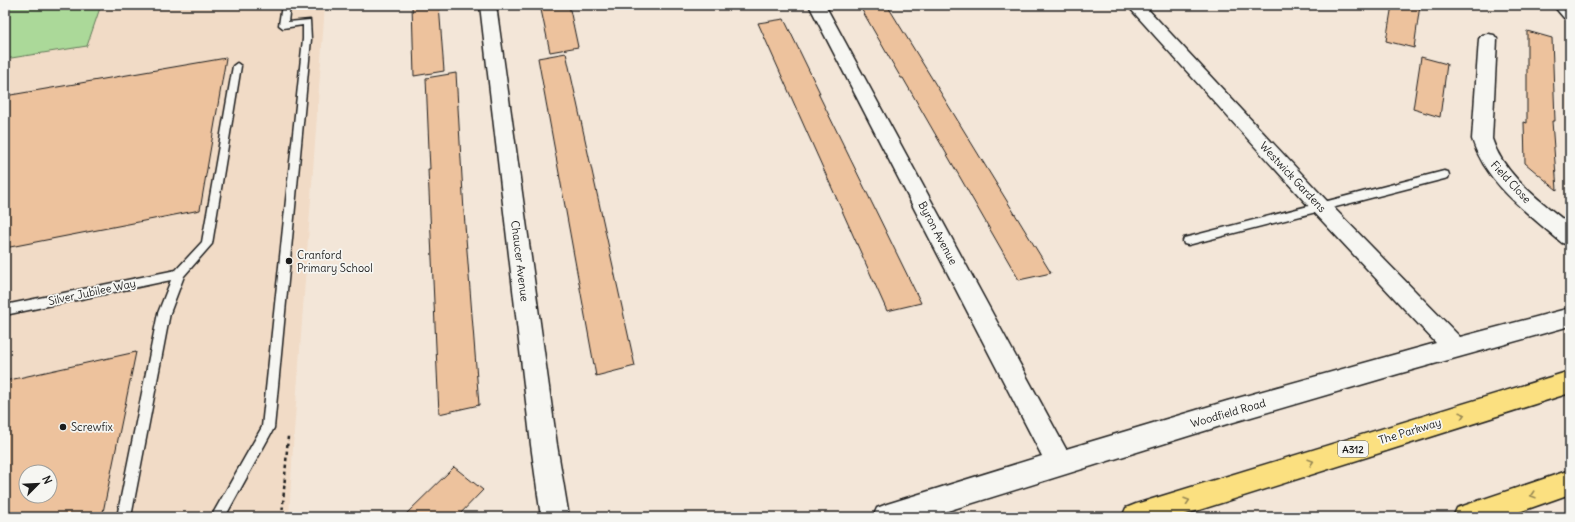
<svg xmlns="http://www.w3.org/2000/svg" width="1575" height="522" viewBox="0 0 1575 522" font-family="Delius,sans-serif">
	<style>
		.built { fill: #f1dbc6; fill-rule: evenodd }
		.green { fill: #abd999; stroke: #647a5a }
		.building { fill: #edc29d; stroke: #1c1c1c; fill-rule: evenodd }
		.lines { fill: none; stroke-linecap: round; stroke-linejoin: round }
		.service-casing { stroke: #1c1c1c; stroke-width: 3 }
		.minor-casing { stroke: #1c1c1c; stroke-width: 3 }
		.trunk-casing { stroke: #1c1c1c; stroke-width: 3 }
		.path { stroke: #1c1c1c; stroke-width: 2.5; stroke-dasharray: 3.5 3.5; stroke-linecap: butt }
		.service { fill: #f6f6f2; fill-rule: evenodd }
		.minor { fill: #f6f6f2; fill-rule: evenodd }
		.trunk { fill: #fbe080; fill-rule: evenodd }
		.oneway { stroke: #978853 }
		.poi-dot { fill: #1c1c1c; stroke: #f6f6f2; stroke-width: 1.5 }
		.labels { text-anchor: middle; dominant-baseline: central; stroke-width: 3.5; stroke-linejoin: round; paint-order: stroke }
		.shield { fill: #f6f6f2; stroke: #5d5d5c; stroke-width: 1 }
		.shield-label { font-size: 10px; font-weight: bold; fill: #1c1c1c }
		.street-label { font-size: 11px; fill: #1c1c1c; stroke: #f6f6f2 }
		.poi-label { font-size: 11px; fill: #1c1c1c; stroke: #f6f6f2; text-anchor: start }
	</style>
	<rect width="100%" height="100%" fill="#f3e6d8"/>
	<filter id="ink" filterUnits="userSpaceOnUse"><feTurbulence type="fractalNoise" baseFrequency=".025" numOctaves="2"/><feDisplacementMap in="SourceGraphic" scale="8" xChannelSelector="R" yChannelSelector="G"/><feConvolveMatrix kernelMatrix="1 2 1 2 8 2 1 2 1" color-interpolation-filters="sRGB"/></filter>
	<g filter="url(#ink)">
		<!-- built -->
		<path class="built" d="M5,5h320l-32,441 -4,71h-284zM26,472h24v24h-24z"/>
		<!-- green -->
		<path class="green" d="M5,5h96l-14,41 -82,13z"/>
		<!-- building -->
		<path class="building" d="M412,5h27l5,66 -30,5z
			M540,5h29l9,42 -28,5z
			M859,5h28l164,268 -32,7 -116,-202h-2z
			M1392,5h28l-6,43 -28,-7z
			M784,19l36,74h-2l103,210 -34,8 -129,-288z
			M1527,31l25,7 3,83h-3l5,69 -32,-27 -1,-41 3,1z
			M566,53l69,313 -39,10 -58,-318z
			M1421,57l26,7 -7,53 -27,-8z
			M226,58l-26,152 -195,38v-152z
			M456,73l8,139 15,193 -40,9 -11,-245h2l-1,-20 -3,-71z
			M136,352l-34,165h-97v-136zM26,472h24v24h-24z
			M454,467l29,23 -26,27h-54z"/>
		<g class="lines">
			<defs>
				<path id="service" d="M282,5h8l-2,17 22,-2 1,19 -37,389 -49,89h-14l51,-90 41,-388v-14l-20,3 -4,-3z
					M237,63l4,3 -29,178 -28,32 -14,37 -39,204h-14l41,-204 13,-33 -166,35v-10l171,-35 26,-28 31,-176z
					M1444,171l4,1 1,3 -1,3 -260,67 -4,-1 -1,-3 1,-3 4,-1z"/>
				<path id="minor" d="M480,5h16l61,440 12,72h-28l-10,-72z
					M809,5h16l241,444 161,-48 209,-58 -123,-132 -186,-206h17l183,196 133,136 110,-29v18l-172,48 -171,50 -299,93h-55l4,-9 10,-4 155,-48z
					M1553,5h17v14l-6,-1z
					M1488,34l6,1 3,4 -5,100c12,37 49,62 78,86v20l-8,-2c-34,-30 -76,-59 -90,-104l7,-100 3,-4z"/>
				<path id="trunk" d="M1570,371v22l-393,124h-55l4,-9 10,-4z
					M1570,470v24l-65,23h-52l4,-9z"/>
			</defs>
			<!-- service casing -->
			<use href="#service" class="service-casing"/>
			<!-- minor casing -->
			<use href="#minor" class="minor-casing"/>
			<!-- trunk casing -->
			<use href="#trunk" class="trunk-casing"/>
			<!-- path -->
			<path class="path" d="M282,517l6,-81"/>
			<!-- service -->
			<use href="#service" class="service"/>
			<!-- minor -->
			<use href="#minor" class="minor"/>
			<!-- trunk -->
			<use href="#trunk" class="trunk"/>
		</g>
		<!-- one-way arrows -->
		<defs><path id="oneway-chevron" d="M-2-3.5L2.5 0L-2 3.5" fill="none" stroke-width="1.6" stroke-linecap="round" stroke-linejoin="round"/></defs>
		<g class="oneway">
			<use href="#oneway-chevron" transform="translate(1462 415) rotate(-17)"/>
			<use href="#oneway-chevron" transform="translate(1311 462) rotate(-17)"/>
			<use href="#oneway-chevron" transform="translate(1533 495) rotate(162)"/>
			<use href="#oneway-chevron" transform="translate(1187 501) rotate(-17)"/>
		</g>
	</g>
	<!-- markers -->
	<g class="poi-dot">
		<circle cx="289" cy="261" r="4"/>
		<circle cx="63" cy="427" r="4"/>
	</g>
	<g class="labels">
		<!-- shield labels -->
		<rect class="shield" x="1338" y="441" width="30" height="16" rx="3"/>
		<g class="shield-label">
			<text x="1353" y="449">A312</text>
		</g>
		<!-- street labels -->
		<g class="street-label">
			<text transform="translate(1293 177) rotate(47)">Westwick Gardens</text>
			<text transform="translate(1511 182) rotate(47)">Field Close</text>
			<text transform="translate(938 233) rotate(62)">Byron Avenue</text>
			<text transform="translate(520 261) rotate(83)">Chaucer Avenue</text>
			<text transform="translate(92 292) rotate(-12)">Silver Jubilee Way</text>
			<text transform="translate(1228 413) rotate(-16)">Woodfield Road</text>
			<text transform="translate(1410 431) rotate(-17)">The Parkway</text>
		</g>
		<!-- poi labels -->
		<g class="poi-label">
			<text x="297" y="255">Cranford<tspan x="297" dy="13">Primary School</tspan></text>
			<text x="71" y="427">Screwfix</text>
		</g>
	</g>
	<!-- margin -->
	<rect width="1575" height="522" fill="none" stroke="#f6f6f2" stroke-width="20"/>
	<rect x="10" y="10" width="1555" height="502" fill="none" stroke="#1c1c1c" stroke-width="1.5" filter="url(#ink)"/>
	<!-- north arrow -->
	<g transform="translate(38 484) rotate(66)"><circle r="19" fill="#f6f6f2" stroke="#9f9f9c"/>
	<path d="M0-3L7 15L0 10L-7 15Z" fill="#1c1c1c"/>
	<text y="-6" font-size="11" font-weight="bold" text-anchor="middle" fill="#1c1c1c">N</text>
	</g>
</svg>
